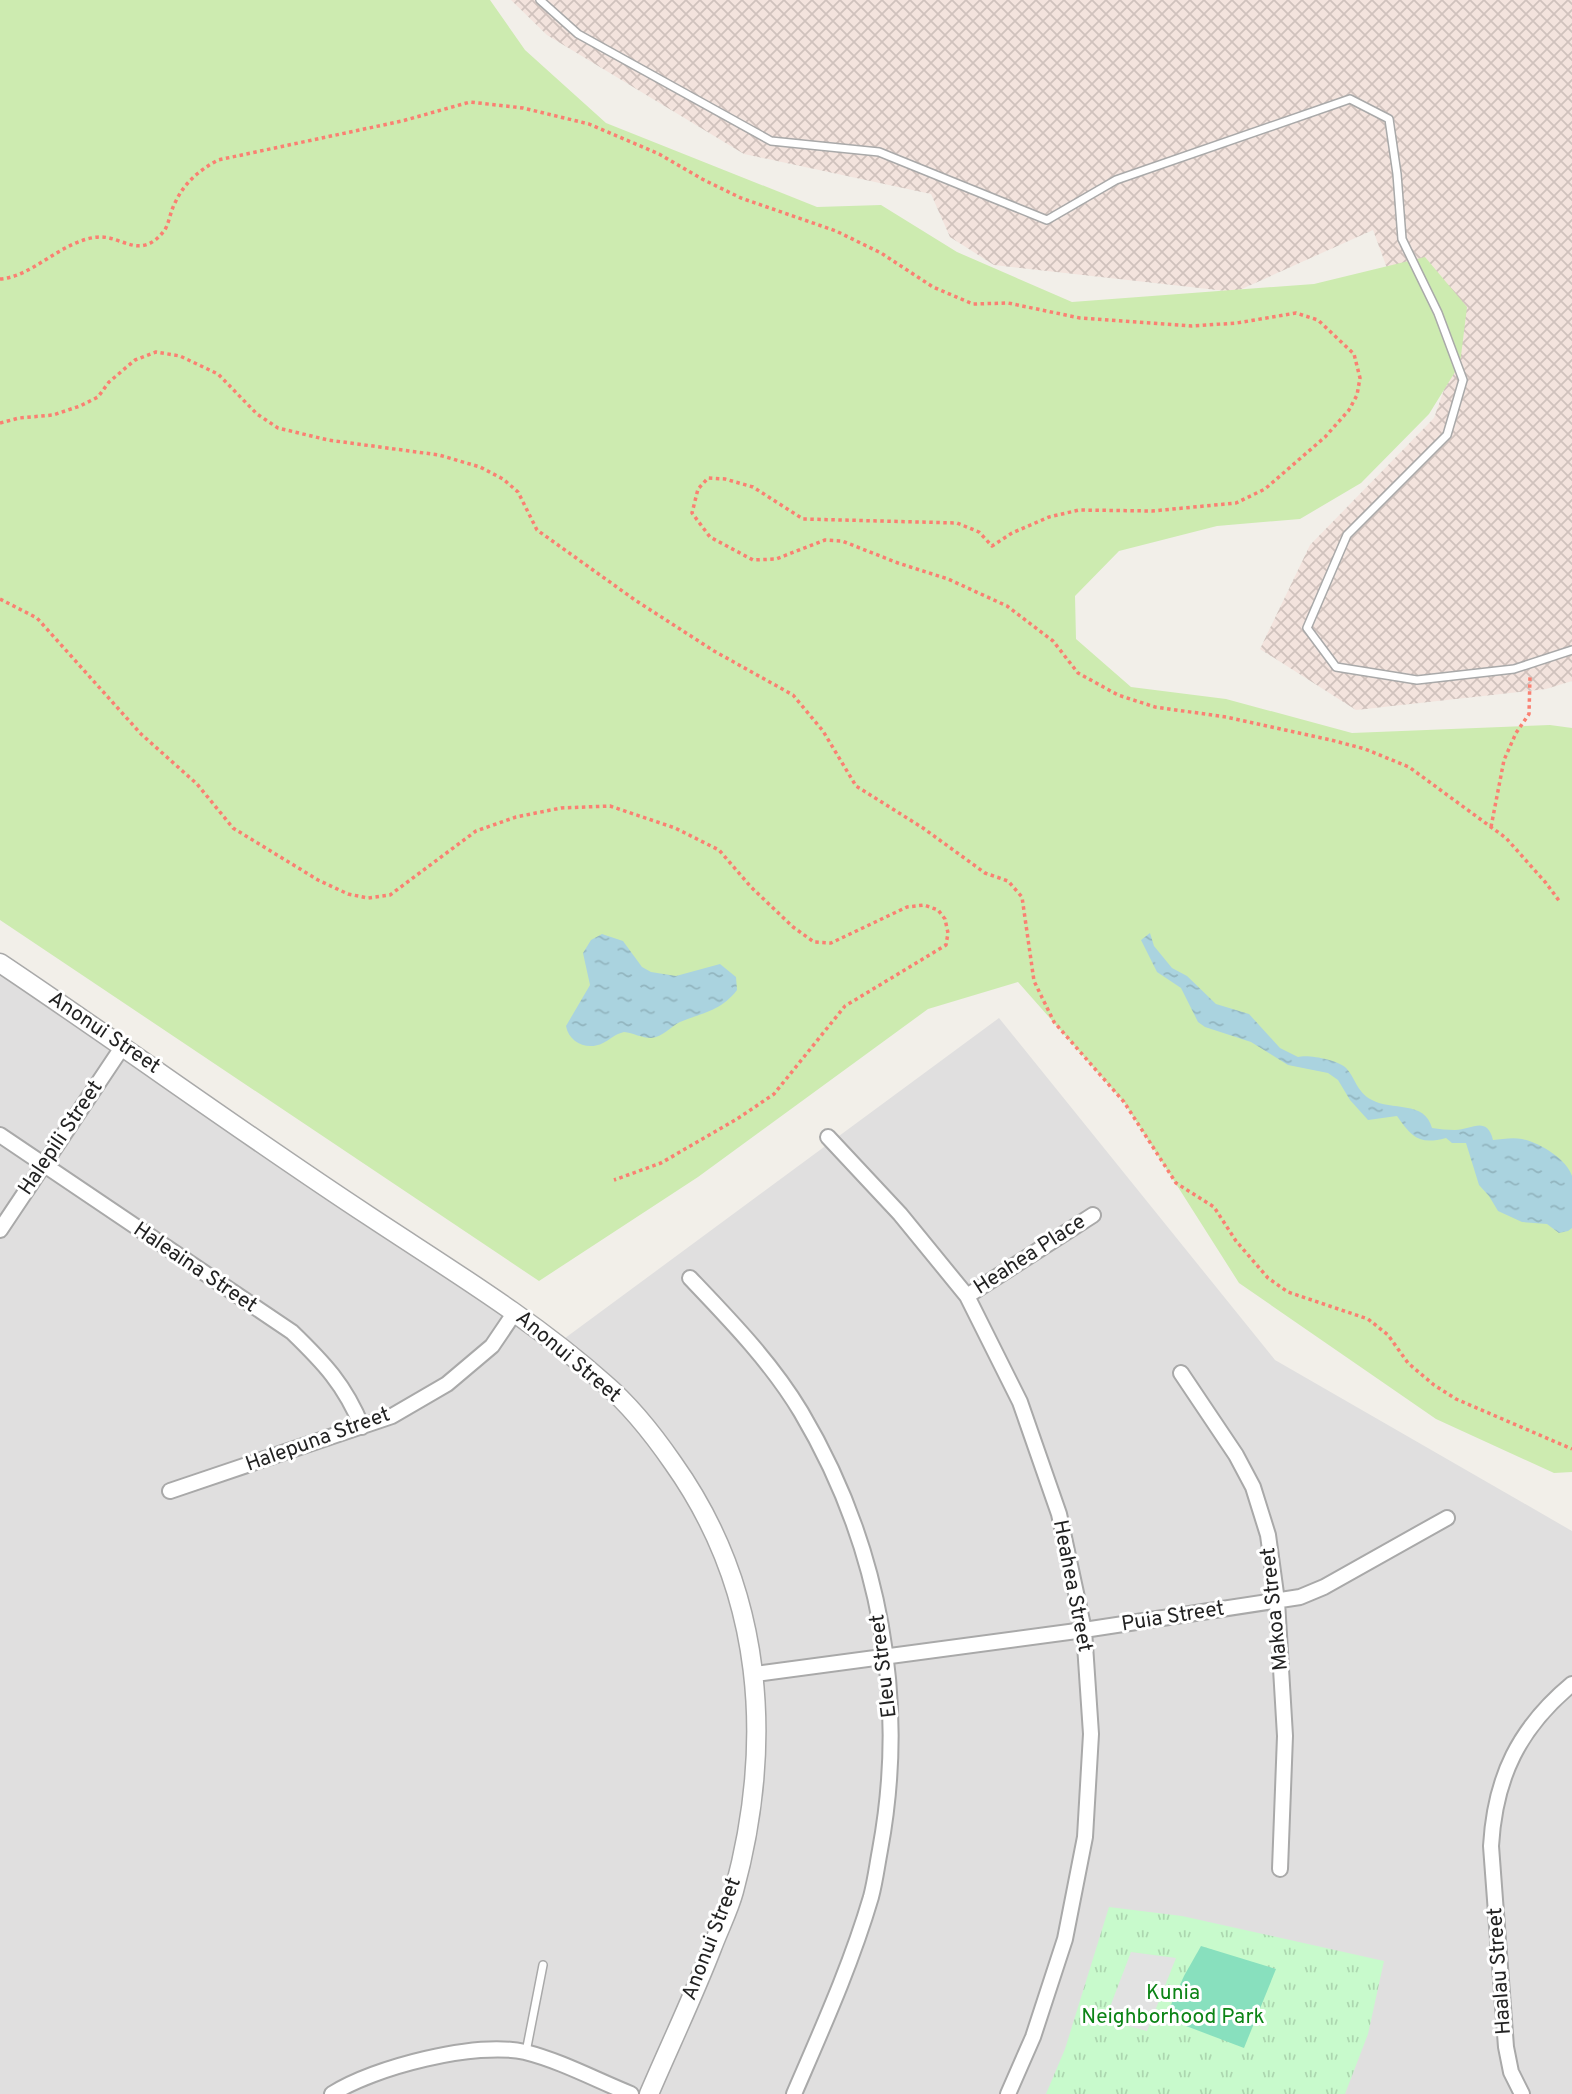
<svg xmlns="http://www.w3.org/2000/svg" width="1572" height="2094" viewBox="0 0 1572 2094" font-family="Overpass,sans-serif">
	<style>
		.residential { fill: #e0dfdf }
		.military { fill: url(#military-cross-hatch) }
		.grass { fill: #cdebb0 }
		.park { fill: url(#park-tufts) }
		.pitch { fill: #88e0be }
		.parking { fill: #e2e2e2 }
		.water { fill: url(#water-ripples) }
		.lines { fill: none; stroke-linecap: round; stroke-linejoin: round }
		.service-casing { stroke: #a9a9a9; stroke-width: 10 }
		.minor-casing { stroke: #a9a9a9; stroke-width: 18 }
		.tertiary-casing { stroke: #a9a9a9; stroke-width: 21 }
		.path { stroke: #fa8072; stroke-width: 3.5; stroke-dasharray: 3.5 3.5; stroke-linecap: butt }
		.service { stroke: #fff; stroke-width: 7 }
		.minor { stroke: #fff; stroke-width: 14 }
		.tertiary { stroke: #fff; stroke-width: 18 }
		.labels { text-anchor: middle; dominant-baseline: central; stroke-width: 6; stroke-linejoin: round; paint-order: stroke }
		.street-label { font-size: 21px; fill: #222; stroke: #fff }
		.park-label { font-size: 21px; fill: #0c8416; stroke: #fff }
	</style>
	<defs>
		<pattern id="military-cross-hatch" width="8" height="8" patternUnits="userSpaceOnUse" patternTransform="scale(1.75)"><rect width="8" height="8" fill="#f3e3dd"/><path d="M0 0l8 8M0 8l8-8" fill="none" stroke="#d0c2bd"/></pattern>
		<pattern id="park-tufts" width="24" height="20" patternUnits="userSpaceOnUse" patternTransform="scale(1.75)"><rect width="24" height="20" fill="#c8facc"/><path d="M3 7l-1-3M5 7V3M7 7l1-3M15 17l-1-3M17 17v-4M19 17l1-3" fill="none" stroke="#acd6af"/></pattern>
		<pattern id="water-ripples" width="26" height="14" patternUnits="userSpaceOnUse" patternTransform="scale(1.75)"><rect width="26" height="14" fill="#aad3df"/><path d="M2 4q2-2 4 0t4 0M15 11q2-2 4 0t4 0" fill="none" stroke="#92b5bf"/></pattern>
	</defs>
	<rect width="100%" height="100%" fill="#f2efe9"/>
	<!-- residential -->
	<path class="residential" d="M0,968l557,376 442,-326 276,342 297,171v563h-1572z"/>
	<!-- military -->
	<path class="military" d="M511,0h1061v681l-26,8 -190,21 -96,-61 50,-104 124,-127 13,-37 -56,-102 -18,-49 -138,62 -241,-27 -44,-28 -19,-43 -187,-40 -197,-119z"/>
	<!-- grass -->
	<path class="grass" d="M0,0h490l35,50 81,73 211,84 64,-2 76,47 115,50 242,-18 111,-27 42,50 -7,57 -31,50 -68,69 -61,36 -83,7 -98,25 -44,45 1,43 55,48 95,12 126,34 198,-8 22,3v744l-18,1 -118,-54 -197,-136 -115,-181 -106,-120 -90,27 -230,168 -159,104 -539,-361z"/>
	<!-- park -->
	<path class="park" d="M1109,1907l73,9 202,45 -16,73 -23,60h-299l19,-45z"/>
	<!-- pitch -->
	<path class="pitch" d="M1201,1946l75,23 -32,79 -79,-30 19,-42z"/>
	<!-- parking -->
	<path class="parking" d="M1131,1952l45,6 -29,73 -42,-11z"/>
	<!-- water -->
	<path class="water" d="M1150,933l4,13 18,22 15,8 29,28 33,10 31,34 18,9c10,-3 39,3 47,10 10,9 11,25 27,33 19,11 53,0 60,28 7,1 16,2 23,2 16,0 32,-15 38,10 9,-1 20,-3 29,-1 17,3 45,20 50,37v52l-4,3 -9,2 -12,-9 -25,-2 -24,-11 -9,-15 -10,-11 -13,-42h-14l-6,-5c-26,7 -34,0 -49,-22l-29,4 -18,-20 -12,-20 -10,-7 -40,-8 -37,-23 -46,-15 -7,-5 -17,-34 -24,-16 -16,-32z
		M602,934l21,7 19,26 9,5 25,4 44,-12 16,13 1,13c-16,21 -35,23 -57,32 -10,5 -17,15 -29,16 -9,0 -18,-5 -27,-6 -9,2 -13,7 -21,11 -15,8 -34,0 -37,-17l24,-41 -7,-32 8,-13z"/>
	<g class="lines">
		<defs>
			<path id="service" d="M540,0l38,34 193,107 108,11 168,68 69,-40 234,-81 39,20 8,55 5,65 36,74 25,67 -16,55 -100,100 -40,93 29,39 81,13 97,-11 58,-19
				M526,2052l17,-87"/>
			<path id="minor" d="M0,1135l292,197c32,31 53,53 70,95
				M828,1137l72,77 67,82 53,106 39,112 25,116 7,104 -6,103 -20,102 -32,98 -25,57
				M0,1230l123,-184
				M690,1278c40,42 81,84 111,134 79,133 107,287 79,438 -3,16 -5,32 -9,47 -20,68 -49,132 -77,197
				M967,1296l126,-81
				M1181,1373l55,82 17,32 15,48 9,66 8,135 -5,133
				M170,1491l222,-75 55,-32 45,-38 23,-34
				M755,1674l329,-44 216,-33 24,-10 123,-69
				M332,2094c42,-27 144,-53 193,-42 36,9 71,28 106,42
				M1522,2094l-11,-22 -5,-25 -15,-201c4,-69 28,-118 81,-162"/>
			<path id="tertiary" d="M0,963c124,83 244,171 369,253 80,53 163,103 235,167 27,23 49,51 69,80 91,128 101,280 61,428 -5,19 -15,38 -22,57 -19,49 -42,97 -63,146"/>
		</defs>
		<!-- service casing -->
		<use href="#service" class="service-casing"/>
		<!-- minor casing -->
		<use href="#minor" class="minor-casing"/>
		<!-- tertiary casing -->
		<use href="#tertiary" class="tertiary-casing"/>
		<!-- path -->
		<path class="path" d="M0,279c33,-2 63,-40 99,-42 24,-1 41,24 65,-6 5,-7 6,-18 10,-26 9,-21 24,-34 44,-45l184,-39 68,-19 53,6 66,16 70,30 43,25 39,19 95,33 45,22 52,34 40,17 35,-1 72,15 112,8 45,-3 59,-10 22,7 36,34 6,24 -3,17 -8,15 -24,27 -60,52 -29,14 -84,8 -73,-1 -30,7 -37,16 -20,13 -13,-14 -22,-9 -154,-4 -50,-32 -28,-8 -17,-1 -10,11 -6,24 18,24 43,23 23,-1 49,-19 17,1 56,22 50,16 59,27 46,35 25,32 40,22 37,12 71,10 105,23 34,9 44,18 97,71 40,45 14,19
			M0,423l19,-5 34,-3 27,-9 18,-9 11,-15 26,-22 21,-8 24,4 38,18 39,40 21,14 50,12 111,15 41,12 23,12 15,13 19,38 98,70 79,51 79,44 30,36 33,55 67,42 62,45 23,8 14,16 12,84 20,41 70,80 52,81 38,24 22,34 32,37 20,14 80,27 20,16 20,28 26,22 22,14 116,50
			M0,599l37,19 104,116 56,50 36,44 85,52 30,14 20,4 22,-3 86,-64 40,-14 45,-9 49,-2 65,22 44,22 32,37 42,40 21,15 17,1 76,-36 17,-2 14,5 7,9 3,14 -2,12 -101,61 -71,88 -37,25 -76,44 -47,17
			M1491,827l13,-67 12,-27 13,-19 1,-37"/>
		<!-- service -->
		<use href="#service" class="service"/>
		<!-- minor -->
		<use href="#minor" class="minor"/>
		<!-- tertiary -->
		<use href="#tertiary" class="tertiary"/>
	</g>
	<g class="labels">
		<!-- street labels -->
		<g class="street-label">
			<text transform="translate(104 1033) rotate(34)">Anonui Street</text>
			<text transform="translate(61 1138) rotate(-56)">Halepili Street</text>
			<text transform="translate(1030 1255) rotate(-33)">Heahea Place</text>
			<text transform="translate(195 1268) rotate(34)">Haleaina Street</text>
			<text transform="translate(568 1357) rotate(40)">Anonui Street</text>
			<text transform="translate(318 1440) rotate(-20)">Halepuna Street</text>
			<text transform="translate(1072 1586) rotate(79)">Heahea Street</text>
			<text transform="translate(1275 1609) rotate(-96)">Makoa Street</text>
			<text transform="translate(1173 1617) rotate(-9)">Puia Street</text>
			<text transform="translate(884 1666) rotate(-97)">Eleu Street</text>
			<text transform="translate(712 1939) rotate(-69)">Anonui Street</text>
			<text transform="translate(1500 1971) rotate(-94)">Haalau Street</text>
		</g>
		<!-- park labels -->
		<g class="park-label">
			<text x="1173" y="1993">Kunia<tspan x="1173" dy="24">Neighborhood Park</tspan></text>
		</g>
	</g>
</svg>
